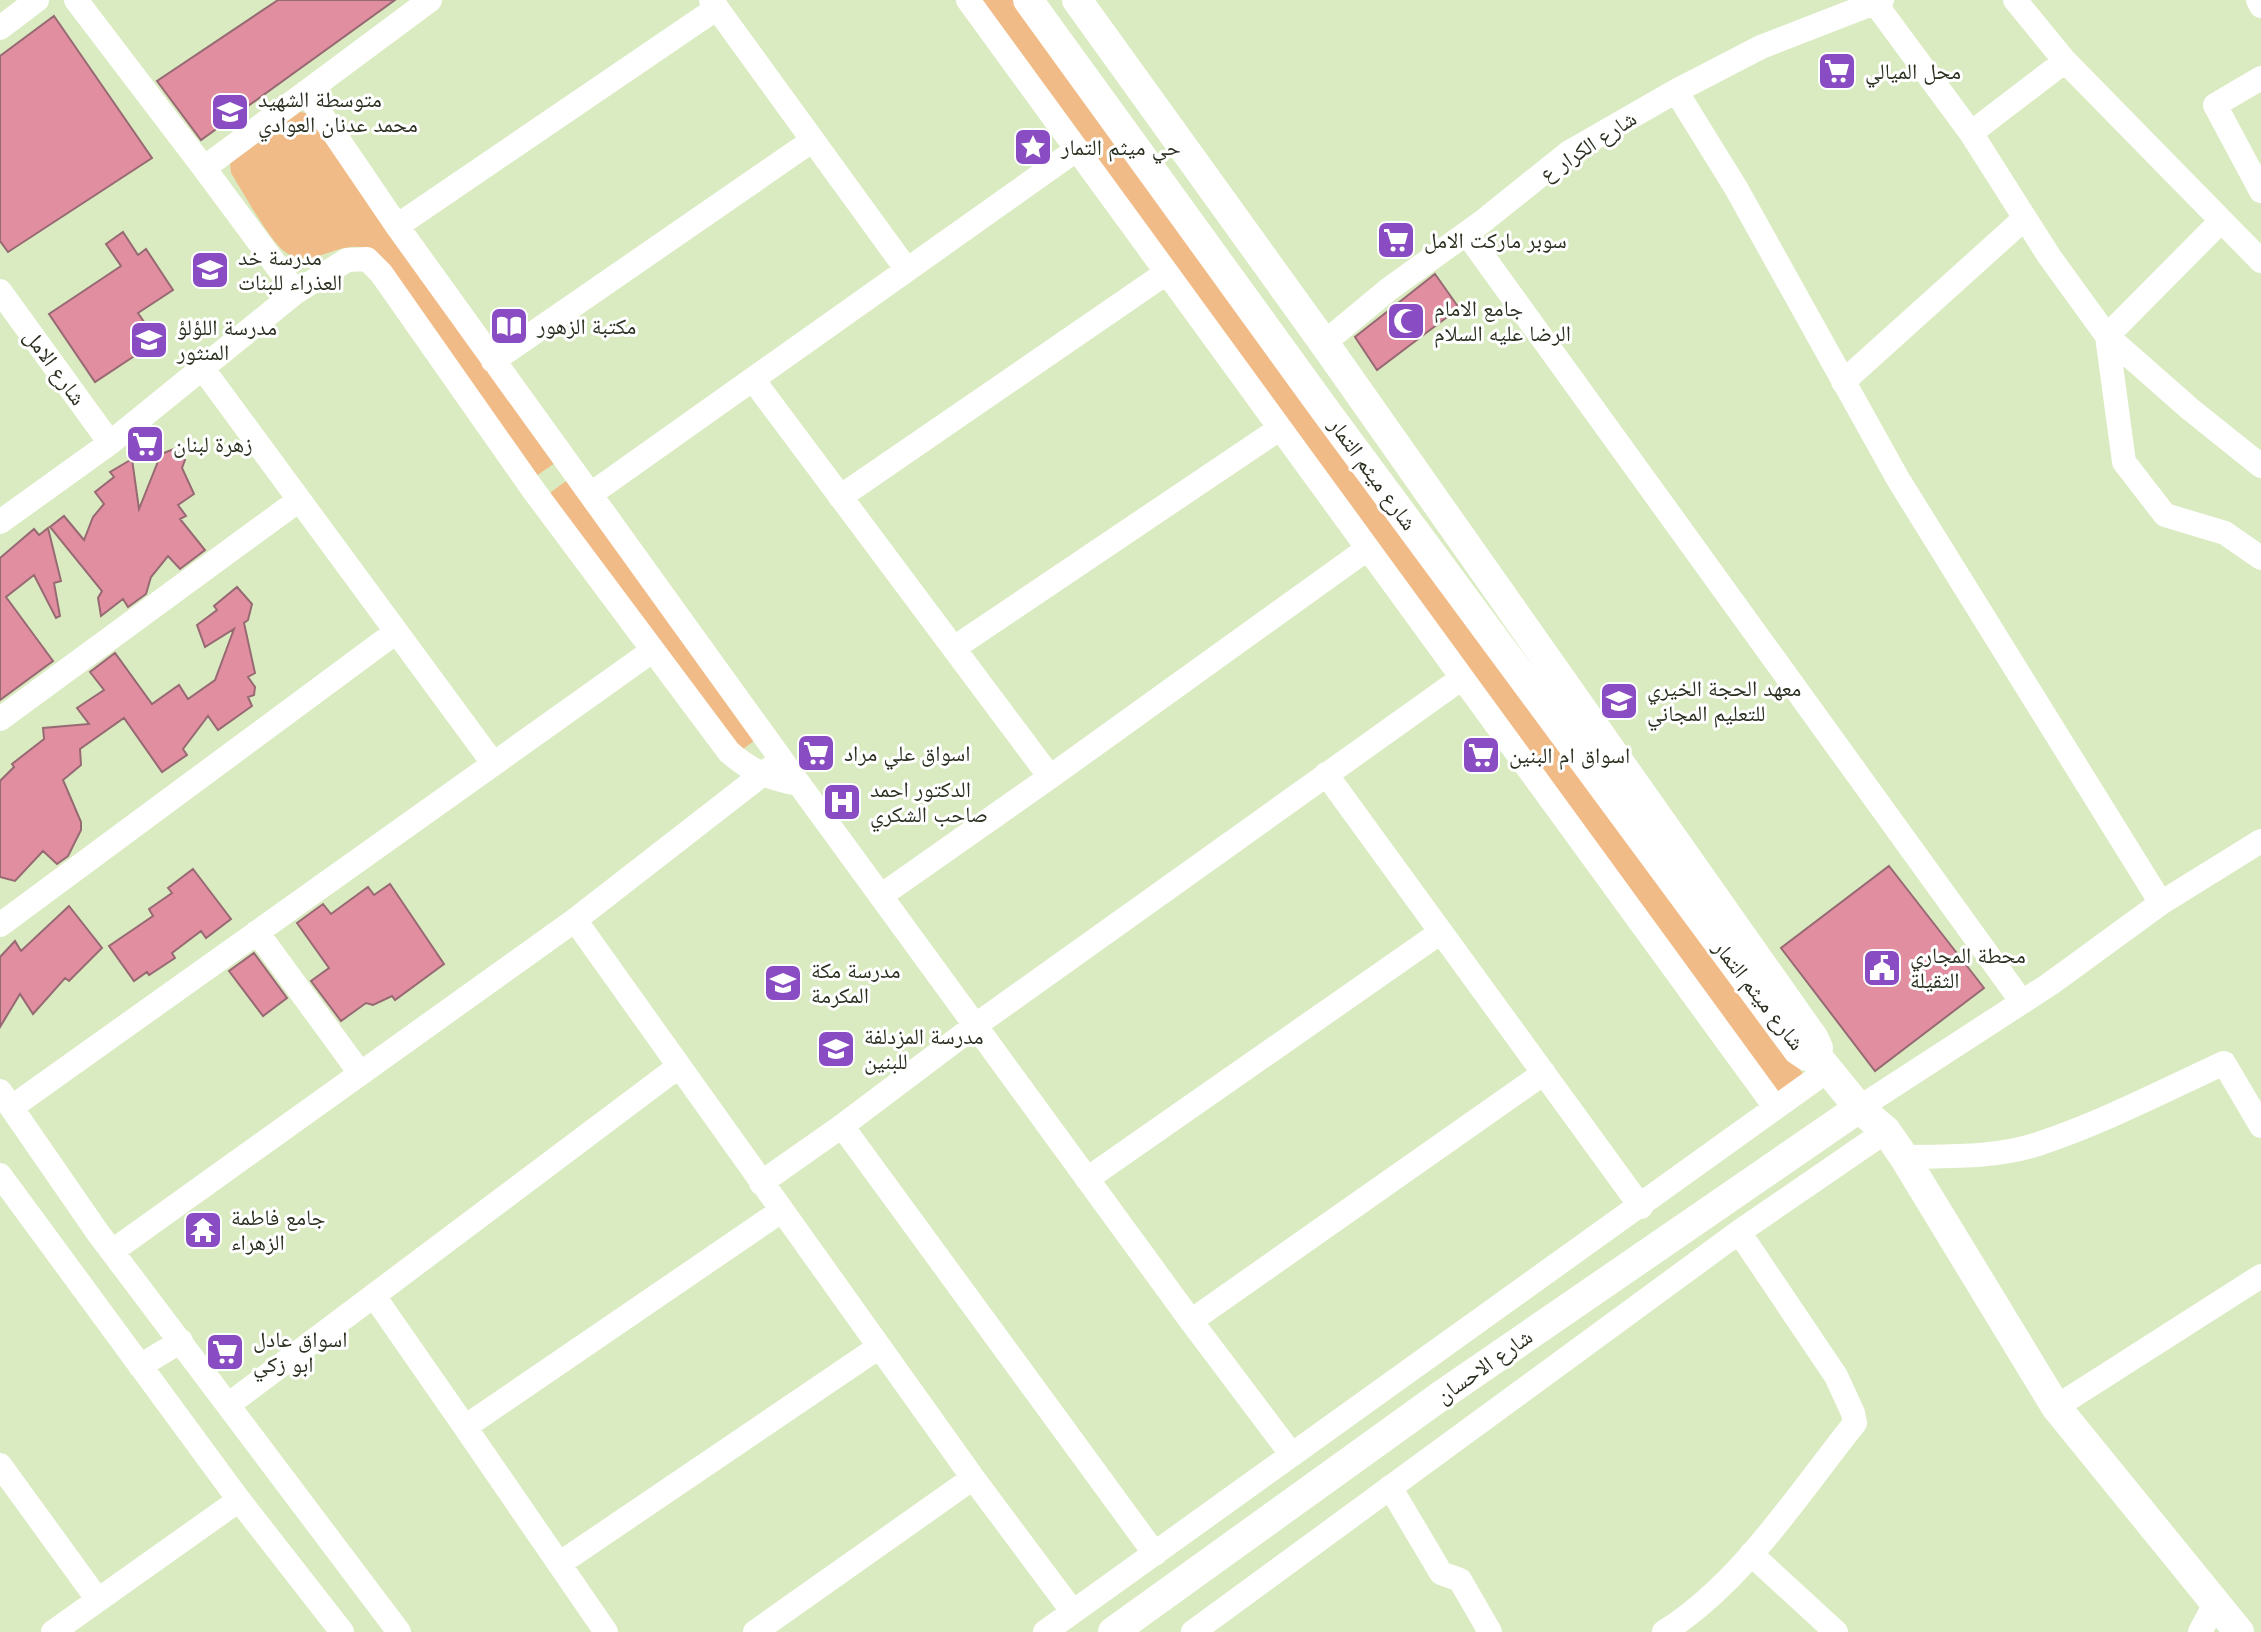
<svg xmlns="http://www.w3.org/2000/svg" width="2261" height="1632" viewBox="0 0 2261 1632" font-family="Helvetica,'Noto Naskh Arabic',sans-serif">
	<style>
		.green { fill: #f1bb87 }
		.building { fill: #e18ea1; stroke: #976a73; stroke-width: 2 }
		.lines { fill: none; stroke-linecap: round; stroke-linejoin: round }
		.minor { stroke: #fff; stroke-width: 24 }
		.tertiary { stroke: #fff; stroke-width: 30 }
		.labels { text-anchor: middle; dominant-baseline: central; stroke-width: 6; stroke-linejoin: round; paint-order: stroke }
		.poi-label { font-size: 22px; fill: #2a3020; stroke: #fff; text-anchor: start }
		.street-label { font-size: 22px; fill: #2a3020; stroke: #fff }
	</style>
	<rect width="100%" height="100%" fill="#daebc1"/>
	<!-- green -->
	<path class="green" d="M976,0h44l783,1074 -29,21z
		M300,112l11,2 247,347 -25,17 -163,-227c-27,-16 -56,21 -85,1 -16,-12 -42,-60 -54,-79l-1,-10z
		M569,479l190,258 -21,16 -191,-258z"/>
	<!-- building -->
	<path class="building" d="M278,0h117l-194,140 -44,-59z
		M54,16l98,142 -144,94 -8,-11v-185z
		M123,232l15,23 8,-6 27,41 -35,23 19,28 -62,41 -46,-68 72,-48 -15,-22z
		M1435,274l24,34 -82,62 -22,-33z
		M174,449l11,11 -3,8 12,26 -16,11 8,11 -6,3 25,31 -25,19 -12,-13 -17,21 -5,17 -18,13 -5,-8 -22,17 -3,-18 4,-7 -52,-64 14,-11 20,24 9,-23 11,-13 -9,-12 19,-15 -4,-5 22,-13 7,50 22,-55z
		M48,528l13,53 -7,2 6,33 -4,2 -22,-43 -28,22 47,64 -53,39v-142l34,-29 5,6z
		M237,587l15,17 -4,16 -4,3 11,50 -7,4 7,10 -1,8 -6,2 4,9 -34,24 -10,-14 -25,33 4,6 -25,17 -38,-54 -44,31 1,16 -18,15 18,42v8l-13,26 -11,8 -14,-13 -28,30 -15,-4v-96l14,-14 -2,-3 32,-25 -1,-11 46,-4 -12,-16 27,-18 -14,-18 25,-19 37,51 27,-19 9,14 27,-19 19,-51 -29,18 -8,-22 20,-15 -3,-4z
		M1889,866l95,122 -109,83 -94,-123z
		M193,869l38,50 -25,19 -5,-7 -29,22 3,5 -26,17 -2,-3 -13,9 -25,-35 44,-30 -4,-7 23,-16 -4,-5z
		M390,884l54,80 -49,36 -3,-4 -19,9 -7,-2 -25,18 -30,-40 18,-13 -32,-45 26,-19 8,10 37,-27 6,8z
		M69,906l33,42 -33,33 -4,-3 -32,36 -13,-20 -20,33v-70l15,-16 6,10z
		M254,953l33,45 -24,18 -34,-45z"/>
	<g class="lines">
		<!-- minor -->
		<path class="minor" d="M76,0l128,168
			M711,0l196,270
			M968,0l807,1107
			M1877,0l-2,3 96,130 78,123 58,80 17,126 41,53 60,18 36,25
			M2015,0l50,61 196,200
			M2258,0l3,6
			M0,28l37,-28
			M2261,78l-46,27 46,86
			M1676,91l60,97 162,291 263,424
			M306,92l91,134 402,558 392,537 101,134
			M1971,133l94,-72
			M2220,222l-113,114 83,73 71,57
			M397,226l320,-218
			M1467,234l555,768
			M0,291l110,152
			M296,292l-92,-124 226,-168
			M1324,343l65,-54 93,-67 86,-69 108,-62 85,-44 121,-47
			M493,361l320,-221
			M203,369l290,394
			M754,381l296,396 -168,118
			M1843,382l182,-164
			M591,494l485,-344
			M840,497l326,-224
			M0,522l110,-79 186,-151 51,-32 20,-1 14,14 153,218 195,261c21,19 42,27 70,32
			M954,648l325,-219
			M0,719l299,-219
			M1326,774l315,433
			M1050,777l317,-228
			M575,920l398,558 100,134
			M0,925l396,-293
			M257,932l103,141
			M0,1091l98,142 301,399
			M12,1107l640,-456
			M1859,1108l191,-124 111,-81 100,-62
			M842,1126l313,428
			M1904,1157c45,-1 91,1 134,-13 64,-21 125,-53 186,-81l37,63
			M0,1175l239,325 103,132
			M1087,1179l354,-247
			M761,1183l81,-57 134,-101 486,-347
			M114,1250l461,-330 198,-154
			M374,1296l91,131 316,-216
			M1191,1321l353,-248
			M140,1366l41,-25
			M228,1405l450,-338
			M2056,1407l205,-131
			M465,1427l141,205
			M0,1465l98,135
			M1390,1487l51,86 19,7 30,52
			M1751,1554l85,78
			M559,1564l320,-217
			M53,1632l186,-132
			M755,1632l218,-154
			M1045,1632l783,-562
			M1193,1632l546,-400 147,-101
			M1664,1632c79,-50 133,-137 191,-209l-2,-10 -17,-37 -97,-144
			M2200,1632l15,-28"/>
		<!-- tertiary -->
		<path class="tertiary" d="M1028,0l297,410 473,640 9,6 9,-1 2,-7 -4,-9 -490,-696 -247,-343
			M1816,1055l43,53 27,23 18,26 152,250 183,225
			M1113,1632l329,-237 417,-287"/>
	</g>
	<!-- icons -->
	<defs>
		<symbol id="supermarket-square" viewBox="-11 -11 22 22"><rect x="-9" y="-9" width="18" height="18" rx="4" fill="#894cc2" stroke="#fff"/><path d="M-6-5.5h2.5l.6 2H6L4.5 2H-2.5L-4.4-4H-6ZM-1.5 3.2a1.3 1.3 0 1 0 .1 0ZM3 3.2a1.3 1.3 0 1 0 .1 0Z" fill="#fff"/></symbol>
		<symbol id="school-square" viewBox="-11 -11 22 22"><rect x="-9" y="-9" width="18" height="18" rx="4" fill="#894cc2" stroke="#fff"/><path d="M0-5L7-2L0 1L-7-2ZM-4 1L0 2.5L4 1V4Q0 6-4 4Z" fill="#fff"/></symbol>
		<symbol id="sight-square" viewBox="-11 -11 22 22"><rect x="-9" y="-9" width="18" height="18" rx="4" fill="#894cc2" stroke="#fff"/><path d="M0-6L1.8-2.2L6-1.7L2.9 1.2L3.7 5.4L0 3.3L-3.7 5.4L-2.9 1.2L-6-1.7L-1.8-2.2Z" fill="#fff"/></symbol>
		<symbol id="mosque-square" viewBox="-11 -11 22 22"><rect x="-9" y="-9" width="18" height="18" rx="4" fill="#894cc2" stroke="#fff"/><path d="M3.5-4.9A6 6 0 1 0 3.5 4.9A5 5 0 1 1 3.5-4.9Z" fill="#fff"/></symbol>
		<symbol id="library-square" viewBox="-11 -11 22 22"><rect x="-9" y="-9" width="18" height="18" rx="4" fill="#894cc2" stroke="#fff"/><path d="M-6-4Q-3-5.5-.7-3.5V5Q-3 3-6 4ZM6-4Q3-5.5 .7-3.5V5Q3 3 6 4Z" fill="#fff"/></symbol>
		<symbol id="hospital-square" viewBox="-11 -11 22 22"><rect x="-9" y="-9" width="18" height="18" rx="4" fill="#894cc2" stroke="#fff"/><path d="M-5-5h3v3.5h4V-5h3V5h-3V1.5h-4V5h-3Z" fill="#fff"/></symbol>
		<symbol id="civic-square" viewBox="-11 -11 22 22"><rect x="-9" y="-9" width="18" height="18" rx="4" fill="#894cc2" stroke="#fff"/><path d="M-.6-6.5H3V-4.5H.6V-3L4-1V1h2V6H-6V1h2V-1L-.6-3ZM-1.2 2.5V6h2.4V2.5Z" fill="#fff"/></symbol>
		<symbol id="temple-square" viewBox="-11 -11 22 22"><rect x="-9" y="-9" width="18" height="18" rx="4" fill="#894cc2" stroke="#fff"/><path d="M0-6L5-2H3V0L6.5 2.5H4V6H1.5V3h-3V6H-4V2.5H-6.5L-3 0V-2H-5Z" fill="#fff"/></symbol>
	</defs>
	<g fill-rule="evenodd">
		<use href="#supermarket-square" x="1815" y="49" width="44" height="44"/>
		<use href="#school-square" x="208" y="90" width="44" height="44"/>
		<use href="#sight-square" x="1011" y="125" width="44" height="44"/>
		<use href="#supermarket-square" x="1374" y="218" width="44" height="44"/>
		<use href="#school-square" x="188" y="248" width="44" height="44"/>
		<use href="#mosque-square" x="1384" y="299" width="44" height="44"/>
		<use href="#library-square" x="487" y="304" width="44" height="44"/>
		<use href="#school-square" x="127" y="318" width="44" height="44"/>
		<use href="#supermarket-square" x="123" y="422" width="44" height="44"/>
		<use href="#school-square" x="1597" y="679" width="44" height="44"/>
		<use href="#supermarket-square" x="794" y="731" width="44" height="44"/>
		<use href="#supermarket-square" x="1459" y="733" width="44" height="44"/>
		<use href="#hospital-square" x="820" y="780" width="44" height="44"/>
		<use href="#civic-square" x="1860" y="946" width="44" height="44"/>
		<use href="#school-square" x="761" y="961" width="44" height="44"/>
		<use href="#school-square" x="814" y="1027" width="44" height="44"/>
		<use href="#temple-square" x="181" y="1208" width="44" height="44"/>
		<use href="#supermarket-square" x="203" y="1330" width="44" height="44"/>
	</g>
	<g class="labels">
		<!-- poi labels -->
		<g class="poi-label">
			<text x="1865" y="71">محل الميالي</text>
			<text x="258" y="99">متوسطة الشهيد<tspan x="258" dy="25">محمد عدنان العوادي</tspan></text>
			<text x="1061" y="147">حي ميثم التمار</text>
			<text x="1424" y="240">سوبر ماركت الامل</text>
			<text x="238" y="257">مدرسة خد<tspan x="238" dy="25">العذراء للبنات</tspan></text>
			<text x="1434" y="308">جامع الامام<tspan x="1434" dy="25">الرضا عليه السلام</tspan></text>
			<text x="537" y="326">مكتبة الزهور</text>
			<text x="177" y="327">مدرسة اللؤلؤ<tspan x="177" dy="25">المنثور</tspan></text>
			<text x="173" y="444">زهرة لبنان</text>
			<text x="1647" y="688">معهد الحجة الخيري<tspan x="1647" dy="25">للتعليم المجاني</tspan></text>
			<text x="844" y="753">اسواق علي مراد</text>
			<text x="1509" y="755">اسواق ام البنين</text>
			<text x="870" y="789">الدكتور احمد<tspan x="870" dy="25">صاحب الشكري</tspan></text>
			<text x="1910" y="955">محطة المجاري<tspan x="1910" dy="25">الثقيلة</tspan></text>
			<text x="811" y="970">مدرسة مكة<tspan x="811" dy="25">المكرمة</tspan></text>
			<text x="864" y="1036">مدرسة المزدلفة<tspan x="864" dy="25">للبنين</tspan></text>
			<text x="231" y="1217">جامع فاطمة<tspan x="231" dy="25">الزهراء</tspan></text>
			<text x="253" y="1339">اسواق عادل<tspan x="253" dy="25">ابو زكي</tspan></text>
		</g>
		<!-- street labels -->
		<g class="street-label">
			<text transform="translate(1588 146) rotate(-33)">شارع الكرار ع</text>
			<text transform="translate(55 367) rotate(54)">شارع الامل</text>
			<text transform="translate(1373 474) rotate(54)">شارع ميثم التمار</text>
			<text transform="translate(1759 995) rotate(52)">شارع ميثم التمار</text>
			<text transform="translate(1484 1366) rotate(-35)">شارع الاحسان</text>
		</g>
	</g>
</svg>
